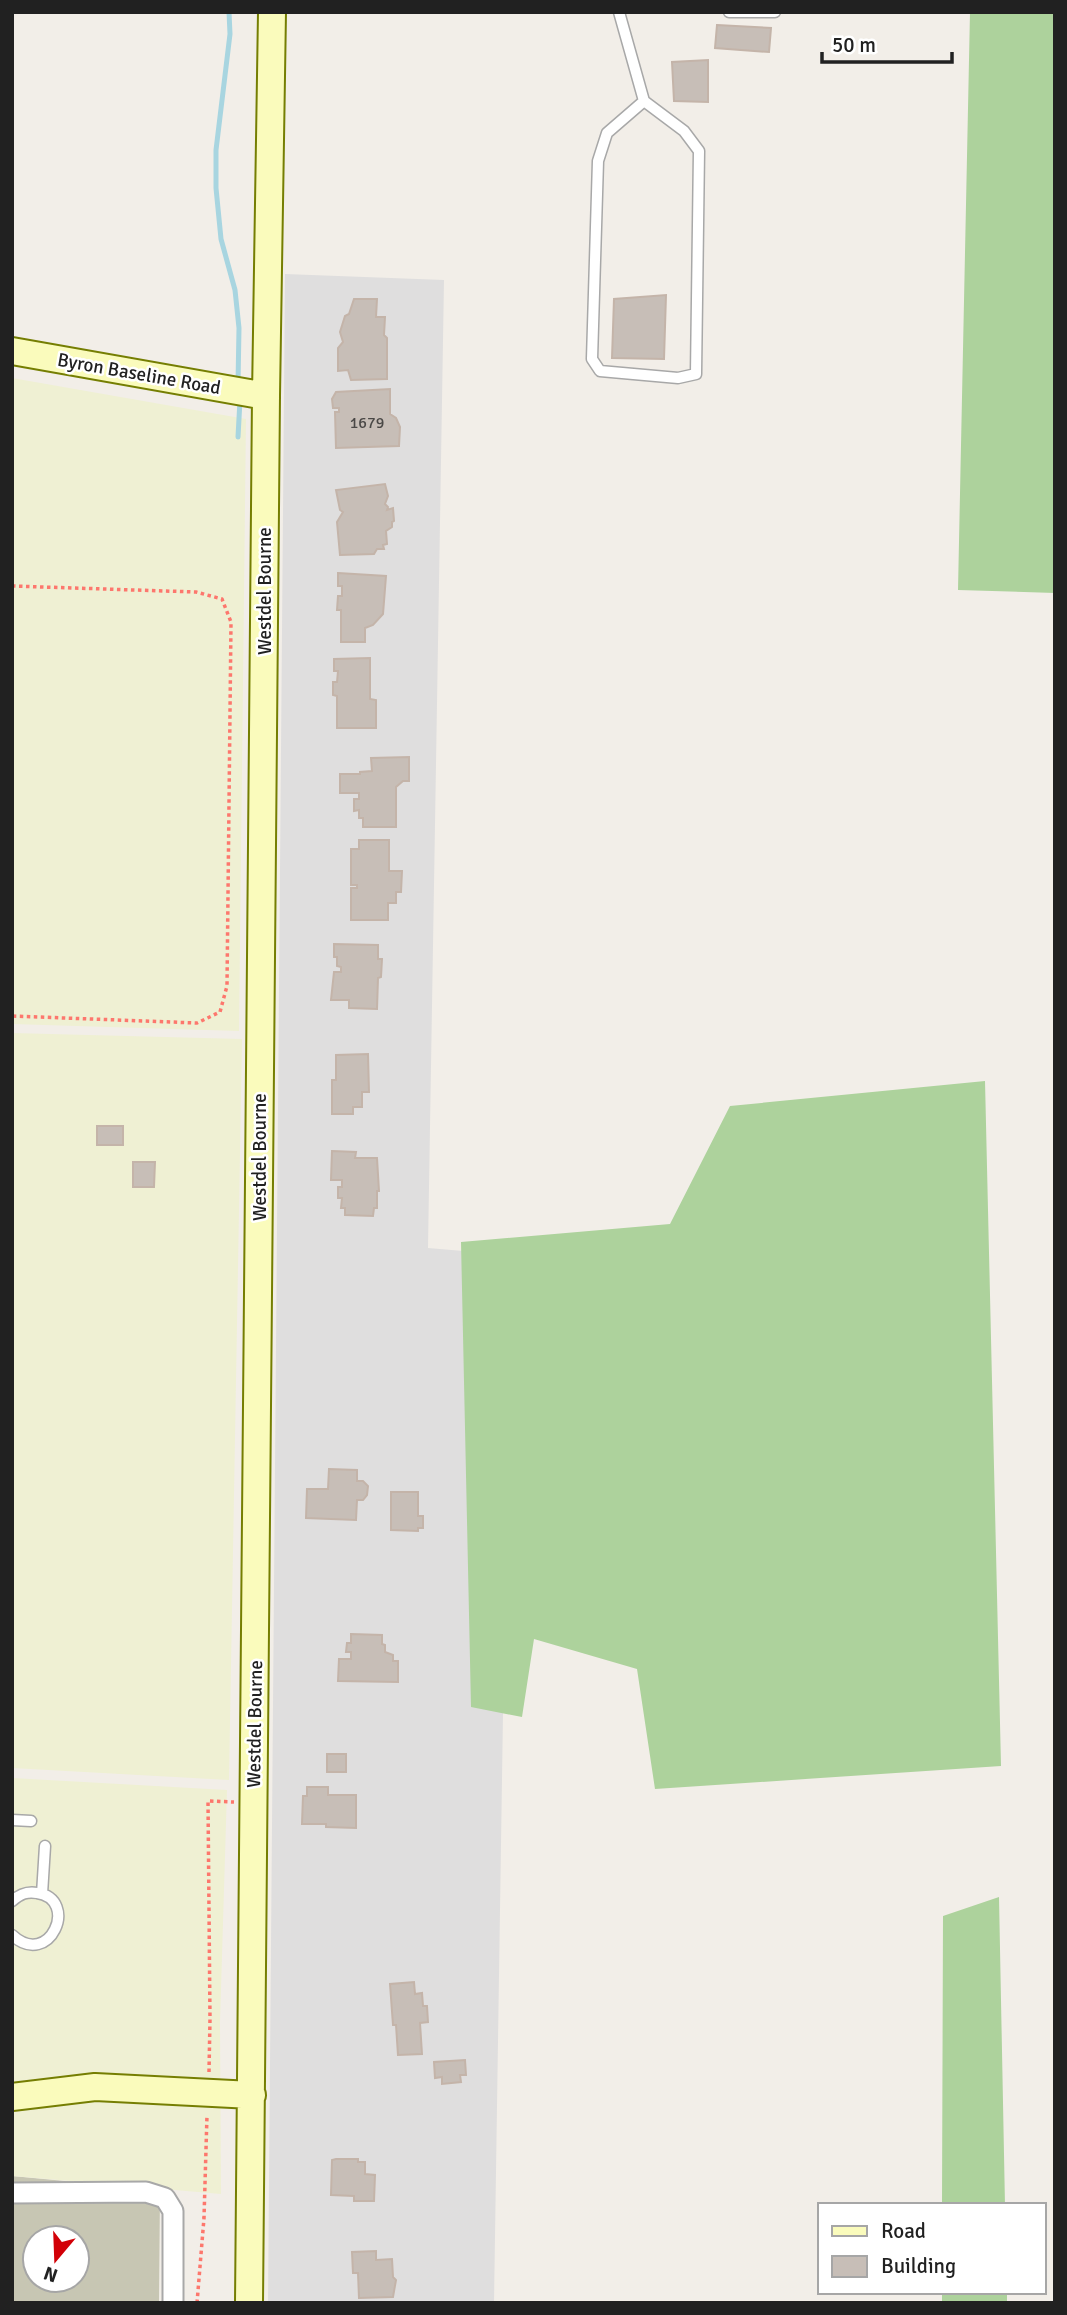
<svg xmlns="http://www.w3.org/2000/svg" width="1067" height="2315" viewBox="0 0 1067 2315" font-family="Signika,sans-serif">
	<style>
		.residential { fill: #dfdede }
		.construction { fill: #c7c6b3; fill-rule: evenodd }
		.farmland { fill: #eff0d3 }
		.forest { fill: #add29c }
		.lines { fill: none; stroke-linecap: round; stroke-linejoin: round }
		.stream { stroke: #a8d5e0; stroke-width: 5 }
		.building { fill: #c7beb7; stroke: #c4b4a9; stroke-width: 2 }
		.lane-casing { stroke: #a8a8a8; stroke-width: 13 }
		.street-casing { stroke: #a8a8a8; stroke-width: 23 }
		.secondary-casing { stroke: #757e02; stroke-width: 30 }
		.path { stroke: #fd776d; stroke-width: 3.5; stroke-dasharray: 3.5 3.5; stroke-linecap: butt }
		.lane { stroke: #fff; stroke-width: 10 }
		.street { stroke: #fff; stroke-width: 19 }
		.secondary { stroke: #fafbbc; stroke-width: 26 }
		.labels { text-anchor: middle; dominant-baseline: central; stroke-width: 5; stroke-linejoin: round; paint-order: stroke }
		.number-label { font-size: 16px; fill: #4a4846 }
		.street-label { font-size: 19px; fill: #212121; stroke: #fff }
	</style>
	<rect width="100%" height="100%" fill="#f2eee8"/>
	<!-- residential -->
	<path class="residential" d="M285,274l159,6 -16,968 82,7 -16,1048h-226z"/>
	<!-- construction -->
	<path class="construction" d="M12,2176l148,14 -1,113h-147zM35,2238h42v42h-42z"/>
	<!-- farmland -->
	<path class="farmland" d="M12,378l234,41 -7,612 -227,-7z
		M12,1033l230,6 -13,741 -217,-12z
		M12,1778l215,12 -7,232 1,172 -209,-18z"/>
	<!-- forest -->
	<path class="forest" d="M970,12h85v581l-97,-3z
		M985,1081l16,685 -346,23 -18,-120 -103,-30 -12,78 -51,-10 -10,-465 209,-18 60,-118z
		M999,1897l6,308h-63l1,-289z
		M942,2292h65v11h-65z"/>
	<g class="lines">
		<!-- stream -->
		<path class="stream" d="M229,12l1,22 -14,116v38l5,51 14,51 4,38 -1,56
			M238,437l2,-37"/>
	</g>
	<!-- building -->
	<path class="building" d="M717,25l54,3 -2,24 -54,-4z
		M708,60v42l-34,-1 -2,-39z
		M666,295l-2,64 -52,-1 2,-59z
		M354,299h23l-1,18h9l-1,18 3,3v41l-36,1 -3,-10 -10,1v-23l5,-6 -3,-10 5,-16 4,-2z
		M390,389v25l6,4 4,9 -1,19 -63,2 -1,-36h4v-4h-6l-1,-9 4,-7z
		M385,484l3,12 -3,8 3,3 -1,3 6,-2 1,13 -2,1v5l-6,4 1,13 -4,1 1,4h-7l-3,5 -34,1 -3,-33 6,-10 -3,-2 -4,-20z
		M338,573l48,3 -3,38 -10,11 -8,3v14h-24v-32h-4l1,-14h4v-10h-4z
		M370,658v41l6,1v28h-39v-32l-4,-1v-13h4l1,-11h-4v-12z
		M409,757v24h-6l-7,6v40h-33v-9h-4v-8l-5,1v-12h5v-6h-19v-19h20v-2l12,-1 -1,-13z
		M359,840h30v31h13l-1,21h-5v11h-8v17h-37v-32h6v-3h-6v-36h8z
		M334,944l44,1v14h4l-1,18 -3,1 -1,31 -28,-1v-8h-18l3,-28h7v-5l-4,-1v-9h-3z
		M368,1054l1,38h-7v15h-9v7h-21v-34h4v-25z
		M97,1126h26v19h-26z
		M332,1151l24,1 -1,6h22l2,33h-2v17h-3l-1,8 -28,-1v-7h-4l1,-10h-4v-11h4v-7h-11z
		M133,1162h22l-1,25h-21z
		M329,1469l28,1v11h6l5,5 -1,9 -4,5h-6l-1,20 -50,-2 1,-29h21z
		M391,1492h27v24h5v12h-5v3l-27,-1z
		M351,1634l31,1v9l3,1v7l8,3v6h5v21l-60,-1 1,-22h12v-7h-5l1,-9h4z
		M327,1754h19v18h-19z
		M307,1787h21v8h28v33l-30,-1v-3h-24l1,-28h4z
		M414,1982l1,12 7,-1 1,13h4l1,16 -8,1 2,31 -24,1 -2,-30h-3l-3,-41z
		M465,2060l1,15h-6l1,7 -19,2v-7l-7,1 -1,-16z
		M336,2159h22v3h7v12l10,1 -1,26h-20v-5l-23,-1 1,-35z
		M376,2251v9l16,-1 1,18 3,3 -3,17 -34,1 -1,-25h-5l-1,-21z"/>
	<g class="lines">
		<defs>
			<path id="lane" d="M619,12l25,89 40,30 15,20 -3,223 -18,4 -78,-7 -8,-12 6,-198 9,-28 37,-32
				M729,12h46
				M12,1820l19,1
				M42,1894l3,-48
				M12,1901c8,-7 15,-10 25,-8 43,6 13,77 -25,42"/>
			<path id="street" d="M12,2193l134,-1 19,6 8,13v92"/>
			<path id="secondary" d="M12,351l254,45
				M12,2097l83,-10 157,8
				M249,2303l17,-1907 6,-384"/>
		</defs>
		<!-- lane casing -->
		<use href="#lane" class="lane-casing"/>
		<!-- street casing -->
		<use href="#street" class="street-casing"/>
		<!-- secondary casing -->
		<use href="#secondary" class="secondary-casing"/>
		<!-- path -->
		<path class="path" d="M12,586l184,6 26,7 9,23 -4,364 -7,26 -23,11 -185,-7
			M209,2072l1,-53 -2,-218 26,1
			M197,2303l7,-85 3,-103"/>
		<!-- lane -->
		<use href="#lane" class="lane"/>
		<!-- street -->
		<use href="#street" class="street"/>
		<!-- secondary -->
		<use href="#secondary" class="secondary"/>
	</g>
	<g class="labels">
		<!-- number labels -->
		<g class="number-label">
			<text x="367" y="423">1679</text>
		</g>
		<!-- street labels -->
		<g class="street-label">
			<text transform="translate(139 374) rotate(10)">Byron Baseline Road</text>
			<text transform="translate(265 591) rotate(-90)">Westdel Bourne</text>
			<text transform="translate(260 1157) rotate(-90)">Westdel Bourne</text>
			<text transform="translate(255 1724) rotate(-89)">Westdel Bourne</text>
		</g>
	</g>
	<!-- border -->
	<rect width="1067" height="2315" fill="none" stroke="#212121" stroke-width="28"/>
	<!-- legend -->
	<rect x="818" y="2203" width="228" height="91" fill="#ffffff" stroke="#a6a6a6" stroke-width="2"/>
	<rect x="832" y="2226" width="35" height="10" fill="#fafbbc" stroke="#a6a6a6" stroke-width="2"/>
	<text x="881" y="2238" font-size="21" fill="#212121">Road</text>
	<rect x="832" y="2256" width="35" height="21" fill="#c7beb7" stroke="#a6a6a6" stroke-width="2"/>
	<text x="881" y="2273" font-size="21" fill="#212121">Building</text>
	<!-- north arrow -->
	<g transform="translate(56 2259) rotate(199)"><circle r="33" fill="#ffffff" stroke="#a6a6a6" stroke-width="2"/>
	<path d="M0-5L12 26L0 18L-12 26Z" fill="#d20007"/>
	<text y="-10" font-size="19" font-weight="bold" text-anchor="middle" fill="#212121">N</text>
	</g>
	<!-- scale -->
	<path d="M822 52v10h130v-10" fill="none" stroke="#212121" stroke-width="3.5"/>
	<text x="832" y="52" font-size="21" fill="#212121" stroke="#ffffff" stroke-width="5" paint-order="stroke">50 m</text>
</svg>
